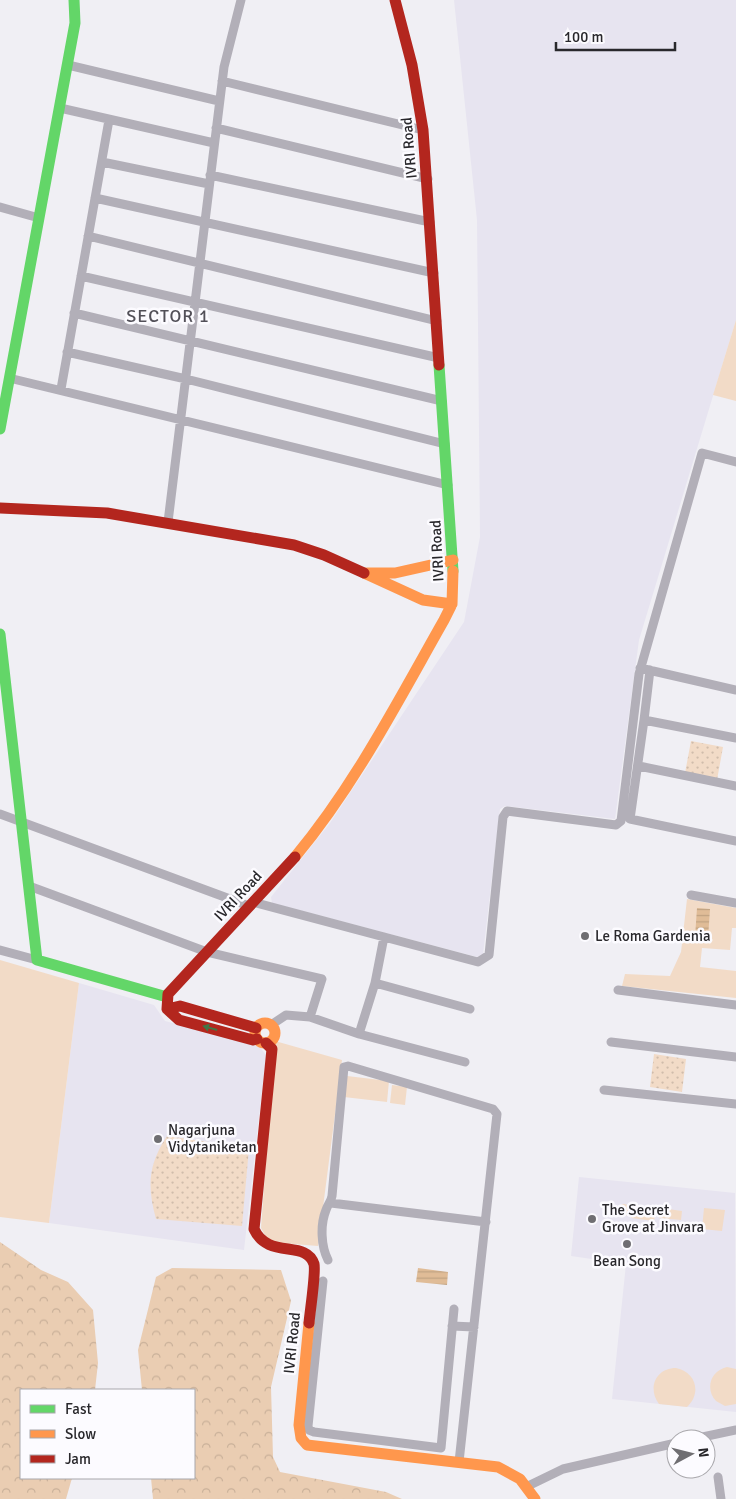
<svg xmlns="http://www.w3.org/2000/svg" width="736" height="1499" viewBox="0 0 736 1499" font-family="Signika,sans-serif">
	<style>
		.built { fill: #e7e4f0 }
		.green { fill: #f2dbc7 }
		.forest { fill: url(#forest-crowns) }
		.park { fill: url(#park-dots) }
		.water { fill: url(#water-rules) }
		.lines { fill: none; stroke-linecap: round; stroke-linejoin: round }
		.street { stroke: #b2afb8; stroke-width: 9 }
		.fast { stroke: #63d668; stroke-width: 11 }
		.slow { stroke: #ff974d; stroke-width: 11 }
		.jam { stroke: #b3261e; stroke-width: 11 }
		.oneway { fill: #437647 }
		.poi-dot { fill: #6f6e72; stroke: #fcfbff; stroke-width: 2 }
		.labels { text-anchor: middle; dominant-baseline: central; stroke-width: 5; stroke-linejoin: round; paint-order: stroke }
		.street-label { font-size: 15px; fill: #29282c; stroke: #fcfbff }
		.poi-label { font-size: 15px; fill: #29282c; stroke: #fcfbff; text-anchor: start }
		.quarter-label { font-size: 18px; letter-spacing: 1px; fill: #525058; stroke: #fcfbff }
	</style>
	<defs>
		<pattern id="forest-crowns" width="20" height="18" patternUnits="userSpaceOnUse" patternTransform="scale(1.25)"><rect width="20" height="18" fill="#eacdb2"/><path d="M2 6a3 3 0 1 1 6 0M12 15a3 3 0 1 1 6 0" fill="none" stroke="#c9b099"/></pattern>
		<pattern id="park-dots" width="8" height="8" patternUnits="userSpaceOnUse" patternTransform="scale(1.25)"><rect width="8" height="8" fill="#f2dbc7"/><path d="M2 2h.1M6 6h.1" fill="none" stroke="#d0bcab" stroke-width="1.8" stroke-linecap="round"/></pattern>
		<pattern id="water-rules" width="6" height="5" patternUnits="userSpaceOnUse" patternTransform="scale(1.25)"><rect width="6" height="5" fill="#e0bc97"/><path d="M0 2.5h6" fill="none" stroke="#c0a282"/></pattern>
	</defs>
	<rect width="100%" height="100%" fill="#f0eff4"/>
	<!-- built -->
	<path class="built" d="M454,0h282v320l-97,320 -24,179 -110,-13 -5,3 -17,145 -6,3 -205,-54 -1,-6 59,-74 134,-201 16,-85 -3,-317z
		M79,983l75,22 11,16 94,25 7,9 -22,195 -195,-27z
		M579,1177l156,16 1,219 -124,-13 14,-135 -55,-8z"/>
	<!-- green -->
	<path class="green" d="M736,320v81l-23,-6z
		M687,899l49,9v20h-4l-2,22 -28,-2 -2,19 36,4v27l-114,-12 3,-12 45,2 11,-24z
		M0,960l79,23 -30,240 -49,-6z
		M275,1041l67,19 -24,186 -49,-4 -8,-14z
		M347,1076l42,5 -2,21 -43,-5z
		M392,1085l15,2 -2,18 -15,-2z
		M618 1210a6 6 0 1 1 12 0a6 6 0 1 1-12 0Z
		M633,1206l23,3 -2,12 -23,-3z
		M661,1208l21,3 -1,9 -22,-2z
		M704,1208l21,2 -3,21 -20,-2z
		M727,1367l9,2v35l-11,2 -9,-5c-11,-12 -6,-30 11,-34z
		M676,1368c20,4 26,25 11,39l-28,-3c-12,-16 -3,-36 17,-36z"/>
	<!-- forest -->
	<path class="forest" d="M0,1242l41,28 27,12 25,28 5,53 -3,27h-74v88h51l-6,21h-66z
		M172,1268l109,2 10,31 -20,86 2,70 7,15 106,20 16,7h-249l-2,-21h43v-88h-52l-4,-40 18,-73z"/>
	<!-- park -->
	<path class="park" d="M691,741l32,6 -6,33 -32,-7z
		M654,1054l32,5 -4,33 -32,-5z
		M167,1136l82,12 -7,78 -86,-7c-9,-33 -8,-54 11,-83z"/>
	<!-- water -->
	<path class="water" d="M697,908l13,1 -2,29 -13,-1z
		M418,1268l30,4 -1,13 -31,-3z"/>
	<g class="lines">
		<!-- street -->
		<path class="street" d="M68,65l151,36
			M222,81l201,49
			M60,108l154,35
			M216,128l212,51
			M102,162l107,22
			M210,175l220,47
			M95,198l339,75
			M0,207l39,11
			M88,236l349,85
			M81,276l358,82
			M74,313l368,88
			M67,352l119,27 259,65
			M9,378l439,107
			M61,389l48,-269
			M168,522l56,-455 17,-67
			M640,668l96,22
			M644,720l6,-50
			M736,738l-92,-18 -14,99 106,22
			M639,766l97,20
			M0,814l249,92
			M29,886l178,66 115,27 -12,38
			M691,895l45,8
			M253,902l225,60 11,-7 14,-138 4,-6 109,14 5,-4 18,-147 63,-221 34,9
			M0,950l37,10
			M375,983l95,26
			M618,990l118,15
			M271,1025l15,-10 24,2 49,17 106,28
			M359,1034l16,-51 9,-46
			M611,1042l125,15
			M604,1090l132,14
			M331,1203l155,19
			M328,1260c-7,-14 -8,-35 -2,-50 2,-6 5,-8 6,-14l12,-129 4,-1 145,43 4,5 -38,348
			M323,1281l-15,145 1,4 5,2 127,16 13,-139
			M452,1326l22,1
			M693,1439l43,-9
			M718,1477l3,22
			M528,1486l35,-17 113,-26"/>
		<!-- fast -->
		<path class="fast" d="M439,365l14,206
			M0,429l75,-406 -1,-23
			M0,634l37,326 130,37"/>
		<!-- slow -->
		<path class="slow" d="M364,573l59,27 29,4
			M367,573h28l58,-13
			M295,857c60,-72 103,-156 149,-237l8,-16 1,-33
			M255 1033a10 10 0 1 1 20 0a10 10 0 1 1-20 0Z
			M309,1323l-10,102 2,13 6,7 191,22 22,12 15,20"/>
		<!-- jam -->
		<path class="jam" d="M395,0l17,65 11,65 16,235
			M0,508l107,5 187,32 30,10 40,18
			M167,1009l13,-3 76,22
			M257,1039l-4,1 -74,-20 -12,-11 1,-15 127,-137
			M266,1043l6,6 -18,180c14,31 52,10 60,35 2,9 -4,47 -5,59"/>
	</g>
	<!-- one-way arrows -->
	<defs><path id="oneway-solid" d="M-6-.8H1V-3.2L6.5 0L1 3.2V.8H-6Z" transform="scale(1.25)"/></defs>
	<use class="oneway" href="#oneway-solid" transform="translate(210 1028) rotate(-164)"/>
	<!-- markers -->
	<g class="poi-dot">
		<circle cx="585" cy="936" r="5"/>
		<circle cx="158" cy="1139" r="5"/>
		<circle cx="592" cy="1219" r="5"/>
		<circle cx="627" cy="1244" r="5"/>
	</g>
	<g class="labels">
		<!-- street labels -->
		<g class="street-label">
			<text transform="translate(409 148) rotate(-95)">IVRI Road</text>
			<text transform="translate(437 551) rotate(-93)">IVRI Road</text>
			<text transform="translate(238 896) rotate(-47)">IVRI Road</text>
			<text transform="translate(292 1343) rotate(-84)">IVRI Road</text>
		</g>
		<!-- poi labels -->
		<g class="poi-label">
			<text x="595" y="936">Le Roma Gardenia</text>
			<text x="168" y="1130">Nagarjuna<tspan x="168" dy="17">Vidytaniketan</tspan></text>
			<text x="602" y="1210">The Secret<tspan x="602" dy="17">Grove at Jinvara</tspan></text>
			<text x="627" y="1261" text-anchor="middle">Bean Song</text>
		</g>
		<!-- quarter labels -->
		<g class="quarter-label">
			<text x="168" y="316">SECTOR 1</text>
		</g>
	</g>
	<!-- legend -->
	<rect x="20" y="1389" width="175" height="90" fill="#fcfbff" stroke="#a8a7ab"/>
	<rect x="30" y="1405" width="25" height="8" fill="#63d668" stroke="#a8a7ab"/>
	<text x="65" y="1414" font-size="15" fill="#29282c">Fast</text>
	<rect x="30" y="1430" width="25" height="8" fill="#ff974d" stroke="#a8a7ab"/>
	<text x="65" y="1439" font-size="15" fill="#29282c">Slow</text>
	<rect x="30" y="1455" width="25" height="8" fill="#b3261e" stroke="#a8a7ab"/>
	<text x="65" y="1464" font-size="15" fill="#29282c">Jam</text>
	<!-- north arrow -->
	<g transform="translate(691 1454) rotate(83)"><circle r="24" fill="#fcfbff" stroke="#a8a7ab"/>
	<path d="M0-4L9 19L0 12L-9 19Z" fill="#6f6e72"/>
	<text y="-8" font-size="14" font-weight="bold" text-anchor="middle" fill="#29282c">N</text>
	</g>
	<!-- scale -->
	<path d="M556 42v8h119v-8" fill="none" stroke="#29282c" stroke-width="2.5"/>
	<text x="564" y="42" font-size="15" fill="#29282c" stroke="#fcfbff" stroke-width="4" paint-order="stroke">100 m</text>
</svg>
